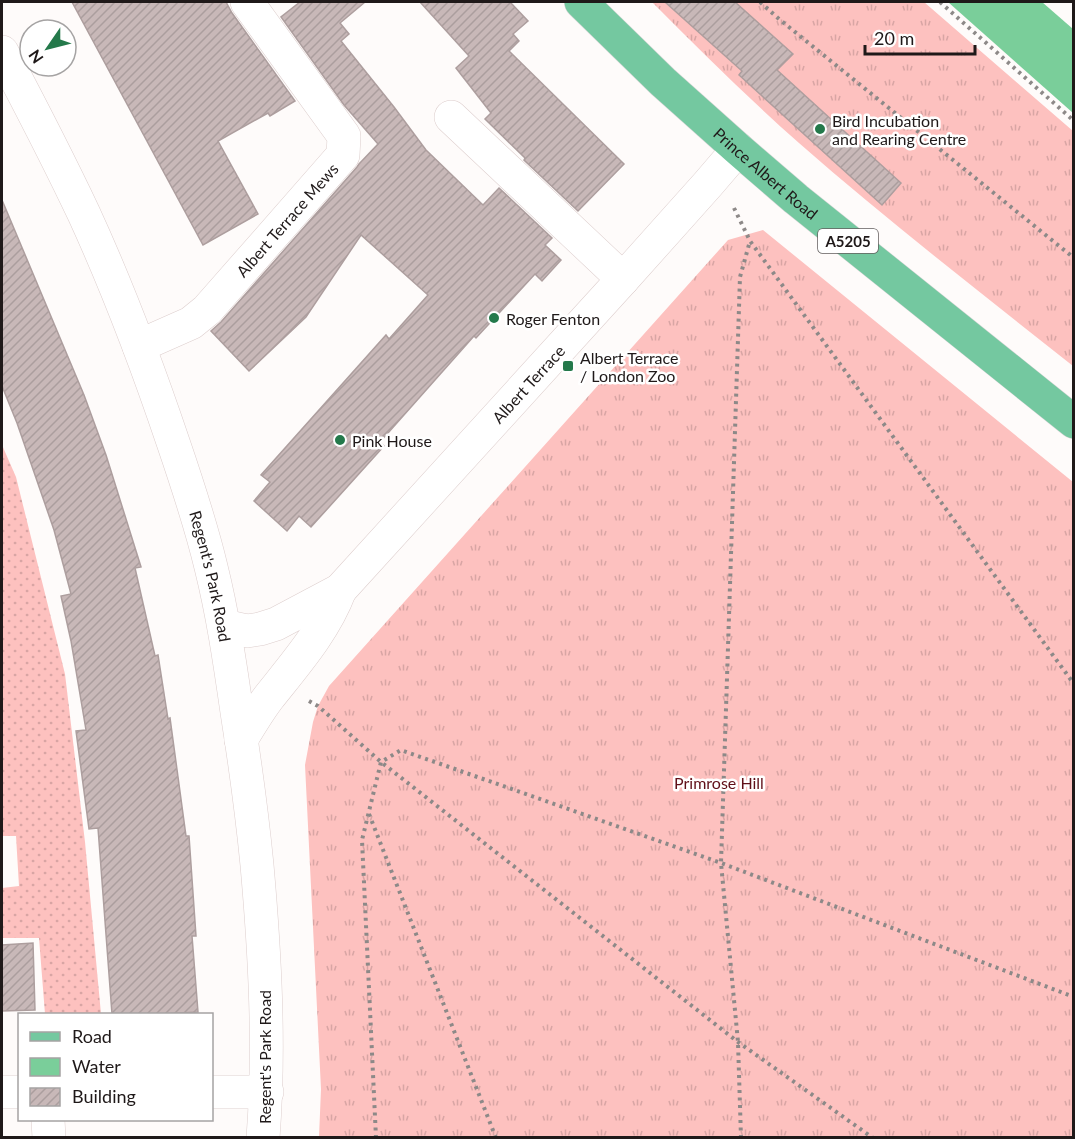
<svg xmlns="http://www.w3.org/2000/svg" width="1075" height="1139" viewBox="0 0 1075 1139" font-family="Lato,sans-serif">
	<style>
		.grass { fill: url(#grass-tufts) }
		.garden { fill: url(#garden-dots) }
		.water { fill: #7ace9a }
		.building { fill: url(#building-hatch); stroke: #ad9e9e; stroke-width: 1.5 }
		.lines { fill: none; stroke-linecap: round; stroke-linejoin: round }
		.minor-casing { stroke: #ddcecd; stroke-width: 34 }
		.major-casing { stroke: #d7d6d6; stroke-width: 34 }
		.path { stroke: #8d8988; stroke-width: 4; stroke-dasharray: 3 4.5; stroke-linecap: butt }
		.minor { stroke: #fff; stroke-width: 33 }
		.major { stroke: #74c8a0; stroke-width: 33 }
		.poi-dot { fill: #24794b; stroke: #fff; stroke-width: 2 }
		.labels { text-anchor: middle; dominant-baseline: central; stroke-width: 5; stroke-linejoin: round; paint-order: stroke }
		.shield { fill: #fff; stroke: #625e5e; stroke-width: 1.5 }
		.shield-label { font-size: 15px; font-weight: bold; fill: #1f1919 }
		.poi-label { font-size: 16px; fill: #1f1919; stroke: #fff; text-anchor: start }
		.street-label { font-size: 16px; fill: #1f1919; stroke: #fff }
		.park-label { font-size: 16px; fill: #600f18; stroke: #fff }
	</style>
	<defs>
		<pattern id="grass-tufts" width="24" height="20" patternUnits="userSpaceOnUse" patternTransform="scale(1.5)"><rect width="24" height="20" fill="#fdc1bf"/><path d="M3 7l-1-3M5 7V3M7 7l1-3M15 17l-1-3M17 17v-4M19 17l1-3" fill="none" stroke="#d8a5a4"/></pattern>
		<pattern id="garden-dots" width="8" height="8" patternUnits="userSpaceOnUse" patternTransform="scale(1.5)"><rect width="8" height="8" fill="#fdc1bf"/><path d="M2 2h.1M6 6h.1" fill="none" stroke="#d8a5a4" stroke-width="1.8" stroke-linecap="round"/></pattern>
		<pattern id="building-hatch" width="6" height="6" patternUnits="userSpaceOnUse" patternTransform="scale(1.5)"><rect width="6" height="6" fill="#c8b8b8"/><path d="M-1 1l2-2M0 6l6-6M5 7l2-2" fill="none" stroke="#ab9e9e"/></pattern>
	</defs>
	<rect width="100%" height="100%" fill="#fefbfa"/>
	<!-- grass -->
	<path class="grass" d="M652,2h272l149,129v235c-92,-73 -185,-145 -274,-223 -51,-45 -99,-93 -147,-141z
		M763,230l310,252v655h-754l2,-48 -16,-324 8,-43 5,-16 11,-20 399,-446z"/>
	<!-- garden -->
	<path class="garden" d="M2,445l14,32 49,197 20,168 16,172h-56l-6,-76h-37v-50l17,-2 -3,-50h-14z"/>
	<!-- water -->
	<path class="water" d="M948,2h94l31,27v84z"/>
	<!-- building -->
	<path class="building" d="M72,2h154l6,11 63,88 -25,15 -2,-3 -50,28 40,73 -55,31z
		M300,2h65l-25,21 9,11 -8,7 53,66 32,43 57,55 16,-17 53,50 -7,7 16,15 -19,21 -7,-7 -59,64 -2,-2 -94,106 4,4 -73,81 -12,-11 -12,15 -33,-30 16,-19 -9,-7 125,-140 3,4 39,-44 -67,-60 -55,82 -57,54 -38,-40 10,-9 136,-155 2,-3 19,-20 -34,-39 -63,-88z
		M420,2h90l18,19 -15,13 6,7 -10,10 115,113 -46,47 -54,-51 1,-2 -40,-39 6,-6 -35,-45 13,-12z
		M665,2h70l58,52 -16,16 124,113 -19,22 -143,-130 3,-4z
		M2,200l82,195 22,60 35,112 -6,1 20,88 3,-1 10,64 2,-1 16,118h3l7,100h-4l6,76 -38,2h-48l-14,-186 -9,1 -13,-98 10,-1 -15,-89 -10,-45 10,-2 -17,-64 -37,-107 -15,-37z
		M33,943l2,67 -33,1v-66z"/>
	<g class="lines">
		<defs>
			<g id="minor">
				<path id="s1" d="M2,52c28,53 56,107 82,162 34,74 63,151 89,228 14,41 28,83 38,125 12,48 19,97 26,145 8,51 15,102 20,153 8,90 13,182 6,273"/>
				<path d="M451,117l172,162"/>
				<path id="s2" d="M139,346l52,-23 16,-13 136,-155 1,-19 -97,-134"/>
				<path id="s3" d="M225,626l22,5 13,-2 16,-5 64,-34 283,-311 85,-95 30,-35"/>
				<path d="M241,740c9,-15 18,-30 28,-43 27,-34 56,-67 71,-107"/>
				<path d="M2,1092h18"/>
				<path d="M212,1092h55"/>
				<path d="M48,1120l1,18"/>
			</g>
			<g id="major">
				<path id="s4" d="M581,2l82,80 75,67 58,50 278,223"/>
			</g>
		</defs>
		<!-- minor casing -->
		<use href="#minor" class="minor-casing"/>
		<!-- major casing -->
		<use href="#major" class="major-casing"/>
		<!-- path -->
		<path class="path" d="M760,2l19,17 295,239
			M940,2l134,119
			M734,208l16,33 324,443
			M309,701l9,5 63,56 357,280 135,96
			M369,814l127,324
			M376,1138l-14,-298 19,-78 20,-12 320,113 353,134
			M741,1138l-3,-96 -17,-179 19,-586 10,-36"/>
		<!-- minor -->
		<use href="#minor" class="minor"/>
		<!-- major -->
		<use href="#major" class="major"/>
	</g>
	<!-- markers -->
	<g class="poi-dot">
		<circle cx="820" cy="129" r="6"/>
		<circle cx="494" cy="318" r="6"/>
		<rect x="562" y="360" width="12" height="12" rx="3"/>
		<circle cx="340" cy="440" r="6"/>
	</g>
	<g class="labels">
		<!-- shield labels -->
		<rect class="shield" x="818" y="229" width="60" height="24" rx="4.5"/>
		<g class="shield-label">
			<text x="848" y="241">A5205</text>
		</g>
		<!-- poi labels -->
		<g class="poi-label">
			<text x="832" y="120">Bird Incubation<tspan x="832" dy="18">and Rearing Centre</tspan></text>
			<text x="506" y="318">Roger Fenton</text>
			<text x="580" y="357">Albert Terrace<tspan x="580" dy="18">/ London Zoo</tspan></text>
			<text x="352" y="440">Pink House</text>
		</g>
		<!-- street labels -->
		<g class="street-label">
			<text stroke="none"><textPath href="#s4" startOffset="252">Prince Albert Road</textPath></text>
			<text stroke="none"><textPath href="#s2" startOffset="198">Albert Terrace Mews</textPath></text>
			<text stroke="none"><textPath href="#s3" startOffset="404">Albert Terrace</textPath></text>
			<text stroke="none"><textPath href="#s1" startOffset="566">Regent's Park Road</textPath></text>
			<text transform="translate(264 1057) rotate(-90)">Regent's Park Road</text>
		</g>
		<!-- park labels -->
		<g class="park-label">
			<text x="719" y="782">Primrose Hill</text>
		</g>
	</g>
	<!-- border -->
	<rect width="1075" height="1139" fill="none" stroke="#1f1919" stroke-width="6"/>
	<!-- legend -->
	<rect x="18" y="1013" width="195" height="108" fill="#ffffff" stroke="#a5a3a3" stroke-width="1.5"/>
	<rect x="30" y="1032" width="30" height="9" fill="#74c8a0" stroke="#a5a3a3" stroke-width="1.5"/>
	<text x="72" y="1043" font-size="18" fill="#1f1919">Road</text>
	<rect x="30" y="1058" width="30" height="18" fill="#7ace9a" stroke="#a5a3a3" stroke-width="1.5"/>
	<text x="72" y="1073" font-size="18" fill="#1f1919">Water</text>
	<rect x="30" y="1088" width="30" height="18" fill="url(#building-hatch)" stroke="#a5a3a3" stroke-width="1.5"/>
	<text x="72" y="1103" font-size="18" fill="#1f1919">Building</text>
	<!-- north arrow -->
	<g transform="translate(48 48) rotate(235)"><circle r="28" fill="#ffffff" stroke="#a5a3a3" stroke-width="1.5"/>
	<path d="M0-4.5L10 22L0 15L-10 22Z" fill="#24794b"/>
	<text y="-9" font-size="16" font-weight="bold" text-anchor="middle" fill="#1f1919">N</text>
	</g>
	<!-- scale -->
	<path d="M865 45v9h110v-9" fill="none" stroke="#1f1919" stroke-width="3"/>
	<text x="874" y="45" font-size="18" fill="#1f1919" stroke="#ffffff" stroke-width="4.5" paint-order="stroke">20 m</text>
</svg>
